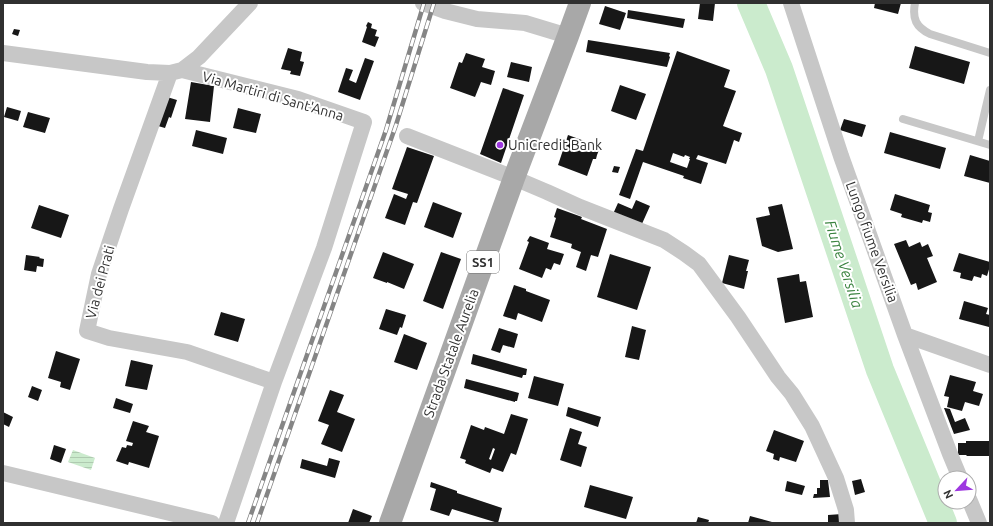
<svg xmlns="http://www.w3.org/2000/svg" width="993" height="526" viewBox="0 0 993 526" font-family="Ubuntu,sans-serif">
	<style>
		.water { fill: url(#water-rules) }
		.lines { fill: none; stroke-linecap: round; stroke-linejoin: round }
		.river { stroke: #cbebcd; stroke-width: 28 }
		.building { fill: #171717; fill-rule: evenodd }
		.lane { stroke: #c7c7c7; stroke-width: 8 }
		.street { stroke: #c7c7c7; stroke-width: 16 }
		.primary { stroke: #a8a8a8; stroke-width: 22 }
		.rail-casing { stroke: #858585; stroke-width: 4.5 }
		.rail { stroke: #fff; stroke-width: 3; stroke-dasharray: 9; stroke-linecap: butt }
		.poi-dot { fill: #9e38e0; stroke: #fff; stroke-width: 1.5 }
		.labels { text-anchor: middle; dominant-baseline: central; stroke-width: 4; stroke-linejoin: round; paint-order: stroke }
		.shield { fill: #fff; stroke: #6e6e6e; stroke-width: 1 }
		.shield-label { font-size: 13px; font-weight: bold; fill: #303030 }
		.street-label { font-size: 14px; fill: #303030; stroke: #fff }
		.poi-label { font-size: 14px; fill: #303030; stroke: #fff; text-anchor: start }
		.water-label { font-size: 15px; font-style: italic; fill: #3b8340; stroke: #fff }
	</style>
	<defs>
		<pattern id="water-rules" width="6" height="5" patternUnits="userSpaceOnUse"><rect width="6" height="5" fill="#cbebcd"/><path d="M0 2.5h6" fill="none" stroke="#afcab0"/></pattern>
	</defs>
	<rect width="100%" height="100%" fill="#fff"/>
	<!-- water -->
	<path class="water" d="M73,450l22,8 -4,12 -23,-8z"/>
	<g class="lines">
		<!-- river -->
		<path class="river" d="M751,3l28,66 101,301 63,153"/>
	</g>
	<!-- building -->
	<path class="building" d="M700,3h15l-2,18 -15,-2z
		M875,3h26l-3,11 -24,-6z
		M605,6l21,7 -6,17 -21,-6z
		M628,10l57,9 -2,9 -56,-10z
		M368,22l4,2 -1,4 6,2 -2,6 4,1 -4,10 -13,-5 5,-15 -1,-1z
		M14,29l6,1 -2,6 -6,-2z
		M588,40l82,13 -1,3 1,1 -3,10 -81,-15z
		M915,46l55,16 -6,22 -55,-16z
		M288,48l14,4 -2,9 4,1 -4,14 -10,-2 1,-3 -10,-2z
		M677,51l53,19 -6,17 12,4 -13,35 19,7 -3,9 -5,-2 -8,24 -28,-9 -2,4 12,4 -7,21 -18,-6 1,-2 -41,-14 -13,37 -11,-4 17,-46 7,2zM673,153l11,4 1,-2 5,2 -1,2h1l-3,9 -17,-6z
		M466,53l19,6 -3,8 13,4 -4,14 -10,-3 -6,15 -25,-9 9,-26 3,1z
		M365,58l9,3 -14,39 -22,-8 8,-24 7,2 -4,10 7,3z
		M511,62l21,5 -3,15 -22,-5z
		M191,82l23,4 -4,36 -25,-3z
		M620,85l26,9 -10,26 -25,-9z
		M503,88l21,7 -23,68 -21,-9z
		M167,97l10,3 -6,18 -2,-1 -4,11 -7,-2z
		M7,107l14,4 -3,10 -14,-4z
		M238,108l23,6 -5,19 -23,-5z
		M28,112l22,6 -5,15 -22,-6z
		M844,119l22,6 -4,12 -22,-7z
		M196,130l31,8 -4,16 -31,-8z
		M890,132l56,16 -6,21 -56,-16z
		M568,135l30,11 -1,3 2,1 -2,5 -1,4h-3l-6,17 -29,-11z
		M407,147l27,9 -17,47 -4,-1 -8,23 -20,-7 9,-24 12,5 2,-5 -16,-5z
		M970,155l20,6v22l-26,-7z
		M614,166l6,1 -2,6 -6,-1z
		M895,194l35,11 -2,7 4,1 -2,9 -7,-2 -1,3 -21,-6 1,-3 -12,-4z
		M636,200l14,6 -9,20 -28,-12 5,-11 14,6z
		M433,202l29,11 -9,25 -29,-11z
		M782,204l11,45 -15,3 -16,-6 -6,-28 14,-3 -2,-8z
		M39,205l30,10 -8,23 -30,-10z
		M557,208l25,9 -1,2 26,10 -9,28 -7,-2 -5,16 -10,-4 5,-15 -10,-4 1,-4 -22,-7 6,-19 -2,-1z
		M530,236l19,7 -2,6 17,5 -4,11 -6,-2 -3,7 -5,-2 -4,10 -23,-9 10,-27 -2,-1z
		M906,240l3,7 11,-5 2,5 6,-3 5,12 -6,2 10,24 -19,8 -2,-7 -5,2 -17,-41z
		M383,252l31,12 -10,25 -17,-7v1l-14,-5z
		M441,252l20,7 -18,50 -20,-8z
		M959,253l31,9v4l-3,10 -5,-2 -1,4 -7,-2 -2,5 -12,-3 1,-5 -8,-2z
		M610,254l41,13 -14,43 -40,-13z
		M26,255l14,2 -1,1 5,1 -1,8 -6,-1 -1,6 -12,-2z
		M729,255l20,5 -3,11h2l-4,18 -22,-6z
		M799,274l1,8 6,-1 7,36 -28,6 -8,-45z
		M514,285l12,4v2l24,9 -8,22 -24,-9 -2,7 -13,-4z
		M964,301l24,7 -2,6 4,1 -1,12 -30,-8z
		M386,309l20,6 -4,13 -2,-1 -3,8 -18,-6z
		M221,312l24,7 -7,23 -24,-7z
		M632,326l14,4 -7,30 -14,-3z
		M499,328l19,6 -4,14 -11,-3 -3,8 -9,-3z
		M404,334l23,9 -10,27 -23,-8z
		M56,351l24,8 -10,31 -10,-3 1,-5 -13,-4z
		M473,354l54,15 -1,6h-3l-1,3 -51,-14z
		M131,360l22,5 -6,25 -22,-4z
		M950,375l26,7 -3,9 10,3 -4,12 -14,-4 -3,9 -15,-4 2,-10 -5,-1z
		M534,376l30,8 -6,22 -30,-8z
		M466,379l53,14 -2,8h-2v1l-51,-14z
		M32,386l10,4 -4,11 -10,-4z
		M330,390l14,5 -7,17 18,7 -13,33 -21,-8 8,-19 -11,-4z
		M116,398l17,6 -3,9 -17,-5z
		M568,407l33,10 -3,10 -32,-11z
		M944,408h1l5,1 5,13 10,-4 5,12 -16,4z
		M3,412l10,5 -4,10 -6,-3z
		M511,414l17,5 -12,36 -5,-2 -8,19 -11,-4 -2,5 -25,-10 1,-3 -6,-2 11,-33 13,5 1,-3 19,7zM493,448l2,1 -4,11 -2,-1z
		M133,421l16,5 -3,6 13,4 -10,32 -20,-6 -1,3 -12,-4 6,-14 4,1 1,-3 5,1 1,-3 -7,-2z
		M570,428l12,4 -4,12 9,3 -6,20 -21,-7z
		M774,430l30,11 -8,21 -16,-5 -1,4 -6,-2 1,-5 -8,-3z
		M966,441h24v15h-24l1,-1h-9v-12h8z
		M54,445l12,4 -5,14 -11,-4z
		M329,458l11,3 -5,17 -35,-10 2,-9 25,7z
		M861,479l4,13 -10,3 -3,-14z
		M820,480h8l2,17 -17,1 1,-4h3v-6h3z
		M787,481l18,5 -3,9 -17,-4z
		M431,482l26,9v2l45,15 -4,15 -46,-14 -3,7 -19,-6 6,-21 -6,-2z
		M590,485l43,12 -7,22 -42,-12z
		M353,509l19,7 -3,7h-21z
		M842,514v9h-14v-8z
		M750,516l22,6v1h-24z
		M698,517l11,3 -1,3h-12z"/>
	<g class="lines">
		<!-- lane -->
		<path class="lane" d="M915,3c-3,16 1,24 15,31l60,19
			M903,119l87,26
			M978,141l12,-51"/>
		<!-- street -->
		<path class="street" d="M423,3l22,8 32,8 48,4 43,13
			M791,3l50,153 64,179 45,119 10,24
			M3,53l144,19 23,1 12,-3 116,29 66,23 -40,126 -50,134 -48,141
			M182,70l17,-13 51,-54
			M170,73l-49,136 -22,65 -12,57 22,7 78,14 87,30
			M407,136l107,42 33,14 33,15 84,33 20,13 15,11 39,53 40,60 14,17 20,32 24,52 10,32 1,13
			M905,335l85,30
			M3,473l209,50
			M969,499l10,24"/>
		<!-- primary -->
		<path class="primary" d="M390,523l124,-345 54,-142 12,-33"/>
		<defs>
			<path id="rail" d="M248,523l138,-393 38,-127
				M257,523l139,-398 38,-122"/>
		</defs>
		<!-- rail casing -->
		<use href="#rail" class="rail-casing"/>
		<!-- rail -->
		<use href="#rail" class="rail"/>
	</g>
	<!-- markers -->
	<circle class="poi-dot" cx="500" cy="145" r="4"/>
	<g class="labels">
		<!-- shield labels -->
		<rect class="shield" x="467" y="251" width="32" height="22" rx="3"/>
		<g class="shield-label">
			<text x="483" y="262">SS1</text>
		</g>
		<!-- street labels -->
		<g class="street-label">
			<text transform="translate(273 96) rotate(16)">Via Martiri di Sant'Anna</text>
			<text transform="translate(872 242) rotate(70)">Lungo fiume Versilia</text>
			<text transform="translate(100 282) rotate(-75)">Via dei Prati</text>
			<text transform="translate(451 353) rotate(-70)">Strada Statale Aurelia</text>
		</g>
		<!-- poi labels -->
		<g class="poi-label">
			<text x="508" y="145">UniCredit Bank</text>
		</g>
		<!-- water labels -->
		<g class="water-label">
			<text transform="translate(844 264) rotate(72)">Fiume Versilia</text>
		</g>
	</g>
	<!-- border -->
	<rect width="993" height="526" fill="none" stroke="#303030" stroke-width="8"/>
	<!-- north arrow -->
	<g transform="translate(957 490) rotate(244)"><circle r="19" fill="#ffffff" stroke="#acacac"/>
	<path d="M0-3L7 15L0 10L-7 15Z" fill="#9e38e0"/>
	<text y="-6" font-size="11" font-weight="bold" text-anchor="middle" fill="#303030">N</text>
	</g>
</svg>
